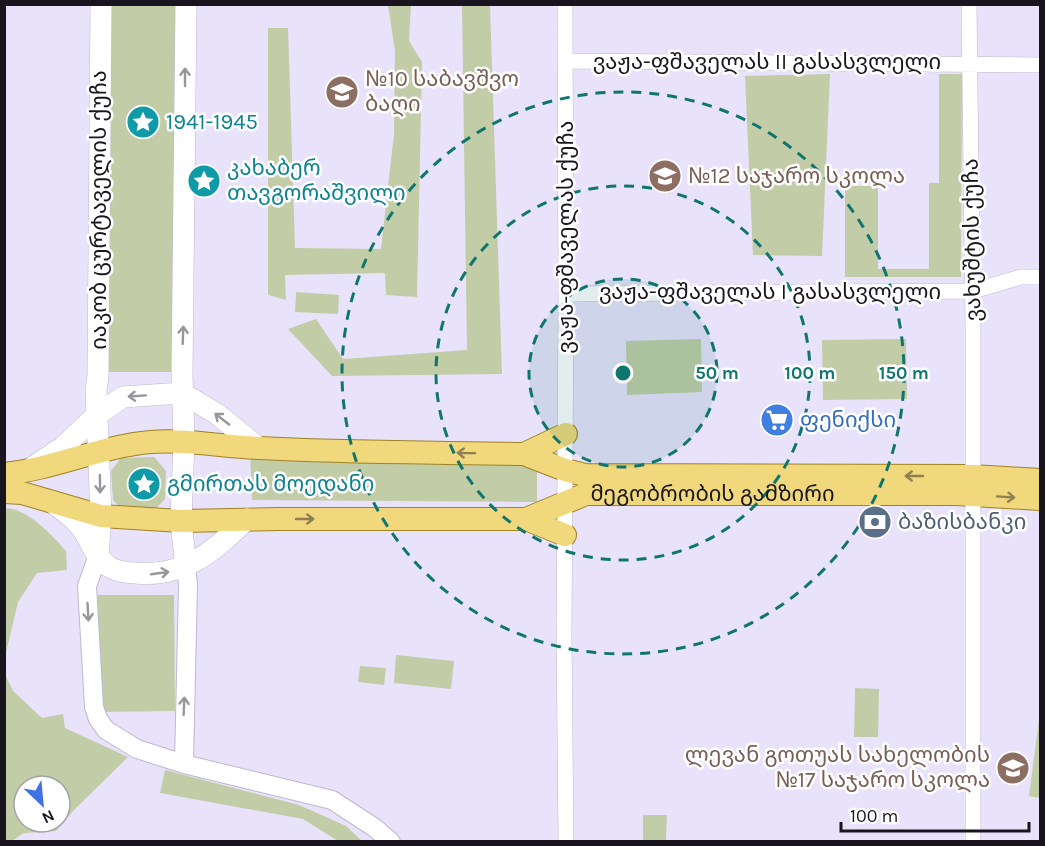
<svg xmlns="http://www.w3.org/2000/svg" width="1045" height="846" viewBox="0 0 1045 846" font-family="Karla,'Noto Sans Georgian',sans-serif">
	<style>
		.green { fill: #c2cca6; fill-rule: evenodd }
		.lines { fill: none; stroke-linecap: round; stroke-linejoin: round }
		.minor-casing { stroke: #beb7d0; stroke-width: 16 }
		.tertiary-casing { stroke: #beb7d0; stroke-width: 20 }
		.secondary-casing { stroke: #beb7d0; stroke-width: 22 }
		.primary-casing { stroke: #9f8323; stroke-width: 24 }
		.minor { stroke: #fff; stroke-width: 15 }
		.tertiary { stroke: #fff; stroke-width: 18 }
		.secondary { stroke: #fff; stroke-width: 21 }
		.primary { stroke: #f1d87c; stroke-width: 22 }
		.oneway { stroke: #97969a }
		.oneway2 { stroke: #8f8052 }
		.ring { fill: none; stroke: #0f766e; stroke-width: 3; stroke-dasharray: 10 8 }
		.labels { text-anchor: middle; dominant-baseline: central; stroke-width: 5; stroke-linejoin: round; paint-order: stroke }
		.street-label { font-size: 22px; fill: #18151e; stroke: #fff }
		.education-label { font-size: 22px; fill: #785e54; stroke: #fff; text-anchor: start }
		.culture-label { font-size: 22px; fill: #0d838f; stroke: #fff; text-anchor: start }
		.shop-label { font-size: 22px; fill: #366cbe; stroke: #fff; text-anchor: start }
		.service-label { font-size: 22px; fill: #4e5e75; stroke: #fff; text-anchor: start }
		.centre { fill: #0f766e; stroke: #fff; stroke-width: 3 }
		.ring-label { font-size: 18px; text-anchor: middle; font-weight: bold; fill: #0f766e; stroke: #fff; stroke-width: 5; stroke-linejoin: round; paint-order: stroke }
	</style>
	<rect width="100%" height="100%" fill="#e9e2fb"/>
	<!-- green -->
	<path class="green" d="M109,5h72l-1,367h-74z
		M388,5h23l-2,36 13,21 -5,235 -31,-2 -1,-22 -100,2 1,25 -18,-5v-267h20l7,220 86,1 13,-115 1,-83z
		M462,5h28l12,369 -170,2 -44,-47 28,-10 27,40 124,-9z
		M830,74l-8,182 -69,-1 -8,-179z
		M939,74h23l-1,203h-116v-91h33v83h51v-86h10z
		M296,292l43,3 -1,19 -43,-2z
		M701,339l1,53 -75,3 -1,-54z
		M906,339l1,60 -84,1 -1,-60z
		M250,450l287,9v43l-285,-2z
		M154,457l12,14 -1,28 -10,10 -33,1 -9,-10 -2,-29 10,-13z
		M5,508c22,0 47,27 61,43l1,19 -30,3 -19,29 -13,55z
		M98,595h76l1,116 -76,1z
		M396,655l58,6 -3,28 -57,-6z
		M360,666l26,2 -2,17 -26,-3z
		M4,672l9,19 29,27 21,-4 2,14 63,29 -54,53 -18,21 -32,2 -12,8h-8zM24,786h36v36h-36z
		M855,688l24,1 -1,48h-24z
		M1040,712v86l-11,-2z
		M165,770l134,35 47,21 16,15h-24l-35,-22 -143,-26z
		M643,815h24l-1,26h-23z"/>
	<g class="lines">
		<defs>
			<path id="minor" d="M565,4l1,290 -2,341 2,207
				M969,4l4,326v512
				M565,61l475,4
				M566,294l407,-3 48,-14h19"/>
			<path id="tertiary" d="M98,555l-11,31 7,121 4,12 8,11 31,19 47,15 148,36 43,28 16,14
				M184,764l4,-179 -2,-18"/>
			<path id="secondary" d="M33,467l30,-20 34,-32 26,-18 59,-4 35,21 42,34
				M51,501c9,8 21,15 28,24 11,12 15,32 29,41 7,5 19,7 27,7 49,5 79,-22 112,-54
				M98,555l3,-39 -5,-126 2,-14 3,-372
				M186,567l-5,-46 3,-79 -2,-68 4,-370"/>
			<g id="primary">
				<path d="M524,454l42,-20"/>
				<path d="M4,474c50,-5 97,-28 147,-32 36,-3 73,5 109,6 88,5 176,4 264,6l41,16 20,5 387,1 68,4"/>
				<path id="s1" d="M4,492l18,1 79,23 80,5 98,-2h247l60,-25h370l84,5"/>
				<path d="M526,519l39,16"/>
			</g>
		</defs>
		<!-- minor casing -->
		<use href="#minor" class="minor-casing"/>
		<!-- tertiary casing -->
		<use href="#tertiary" class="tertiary-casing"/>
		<!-- secondary casing -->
		<use href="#secondary" class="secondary-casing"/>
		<!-- primary casing -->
		<use href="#primary" class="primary-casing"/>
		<!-- minor -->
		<use href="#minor" class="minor"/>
		<!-- tertiary -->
		<use href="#tertiary" class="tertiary"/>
		<!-- secondary -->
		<use href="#secondary" class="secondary"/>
		<!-- primary -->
		<use href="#primary" class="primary"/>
	</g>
	<!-- one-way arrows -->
	<defs><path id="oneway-shaft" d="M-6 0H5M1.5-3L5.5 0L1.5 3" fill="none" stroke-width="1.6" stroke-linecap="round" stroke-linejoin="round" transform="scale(1.5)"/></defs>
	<g class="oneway">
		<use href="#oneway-shaft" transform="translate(185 77) rotate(-90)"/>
		<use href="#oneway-shaft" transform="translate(183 335) rotate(-88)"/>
		<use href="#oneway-shaft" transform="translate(137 396) rotate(176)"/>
		<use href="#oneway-shaft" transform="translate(222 419) rotate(-142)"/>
		<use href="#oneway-shaft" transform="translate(100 484) rotate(89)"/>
		<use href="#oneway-shaft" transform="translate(160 573) rotate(-8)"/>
		<use href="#oneway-shaft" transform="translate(88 612) rotate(87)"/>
		<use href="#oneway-shaft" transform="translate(184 706) rotate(-88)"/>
	</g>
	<g class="oneway2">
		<use href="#oneway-shaft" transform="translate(466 453) rotate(-179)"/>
		<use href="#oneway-shaft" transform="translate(914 476) rotate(180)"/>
		<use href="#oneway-shaft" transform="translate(1006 497) rotate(4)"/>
		<use href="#oneway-shaft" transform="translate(305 519)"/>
	</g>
	<!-- distance rings -->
	<circle cx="623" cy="373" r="94" fill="#0f766e" fill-opacity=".12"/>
	<g class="ring">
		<circle cx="623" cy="373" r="94"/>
		<circle cx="623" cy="373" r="187"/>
		<circle cx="623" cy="373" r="281"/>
	</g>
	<!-- icons -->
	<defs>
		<symbol id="school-disc" viewBox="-11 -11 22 22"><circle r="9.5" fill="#8d6e63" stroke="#fff"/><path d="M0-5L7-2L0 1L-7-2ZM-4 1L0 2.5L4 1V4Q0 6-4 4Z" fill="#fff"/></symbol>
		<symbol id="sight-disc" viewBox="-11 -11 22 22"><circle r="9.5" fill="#0f9aa8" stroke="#fff"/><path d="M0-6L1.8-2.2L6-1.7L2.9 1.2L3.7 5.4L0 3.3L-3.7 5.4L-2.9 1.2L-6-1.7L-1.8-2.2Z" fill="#fff"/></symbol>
		<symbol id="supermarket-disc" viewBox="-11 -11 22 22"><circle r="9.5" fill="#3f7fe0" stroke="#fff"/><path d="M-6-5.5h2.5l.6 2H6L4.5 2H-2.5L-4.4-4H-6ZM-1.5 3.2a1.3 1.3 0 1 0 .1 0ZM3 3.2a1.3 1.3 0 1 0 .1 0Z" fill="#fff"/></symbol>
		<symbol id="bank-disc" viewBox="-11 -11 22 22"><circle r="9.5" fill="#5c6f8a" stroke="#fff"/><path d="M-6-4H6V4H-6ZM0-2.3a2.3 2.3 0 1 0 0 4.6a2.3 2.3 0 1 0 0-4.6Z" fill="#fff"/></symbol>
	</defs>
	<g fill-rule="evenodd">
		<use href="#school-disc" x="323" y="73" width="38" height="38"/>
		<use href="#sight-disc" x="124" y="103" width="38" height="38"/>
		<use href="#school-disc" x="646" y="157" width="38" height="38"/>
		<use href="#sight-disc" x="185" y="162" width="38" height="38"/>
		<use href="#supermarket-disc" x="758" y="401" width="38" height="38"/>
		<use href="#sight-disc" x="125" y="465" width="38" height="38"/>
		<use href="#bank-disc" x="856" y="503" width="38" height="38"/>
		<use href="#school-disc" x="994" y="749" width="38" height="38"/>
	</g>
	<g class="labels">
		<!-- street labels -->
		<g class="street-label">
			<text x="767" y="62">ვაჟა-ფშაველას II გასასვლელი</text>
			<text transform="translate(99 210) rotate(-90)">იაკობ ცურტაველის ქუჩა</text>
			<text transform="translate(566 237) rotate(-90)">ვაჟა-ფშაველას ქუჩა</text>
			<text transform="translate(972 240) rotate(-91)">ვახუშტის ქუჩა</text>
			<text x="770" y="292">ვაჟა-ფშაველას I გასასვლელი</text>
			<text stroke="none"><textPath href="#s1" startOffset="717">მეგობრობის გამზირი</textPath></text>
		</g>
		<!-- education labels -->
		<g class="education-label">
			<text x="365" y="79">№10 საბავშვო<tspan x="365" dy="25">ბაღი</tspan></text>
			<text x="688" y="176">№12 საჯარო სკოლა</text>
			<text x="990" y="755" text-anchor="end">ლევან გოთუას სახელობის<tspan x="990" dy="25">№17 საჯარო სკოლა</tspan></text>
		</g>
		<!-- culture labels -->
		<g class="culture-label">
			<text x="166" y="122">1941-1945</text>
			<text x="227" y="168">კახაბერ<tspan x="227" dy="25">თავგორაშვილი</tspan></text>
			<text x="167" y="484">გმირთას მოედანი</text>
		</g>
		<!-- shop labels -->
		<g class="shop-label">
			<text x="800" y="420">ფენიქსი</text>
		</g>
		<!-- service labels -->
		<g class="service-label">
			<text x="898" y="522">ბაზისბანკი</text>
		</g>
	</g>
	<circle cx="623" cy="373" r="9" class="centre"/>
	<g class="ring-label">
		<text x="717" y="379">50 m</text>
		<text x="810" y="379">100 m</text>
		<text x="904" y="379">150 m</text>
	</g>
	<!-- border -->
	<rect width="1045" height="846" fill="none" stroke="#18151e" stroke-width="12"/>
	<!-- north arrow -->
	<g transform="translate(42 804) rotate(154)"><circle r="28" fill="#ffffff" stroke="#a3a1a5" stroke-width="1.5"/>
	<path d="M0-4.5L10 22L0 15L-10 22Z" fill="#4172e3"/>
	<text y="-9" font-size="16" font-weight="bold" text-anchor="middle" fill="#18151e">N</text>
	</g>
	<!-- scale -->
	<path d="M841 822v9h188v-9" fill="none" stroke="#18151e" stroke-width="3"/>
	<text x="850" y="822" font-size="18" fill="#18151e" stroke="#ffffff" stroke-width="4.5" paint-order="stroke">100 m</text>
</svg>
